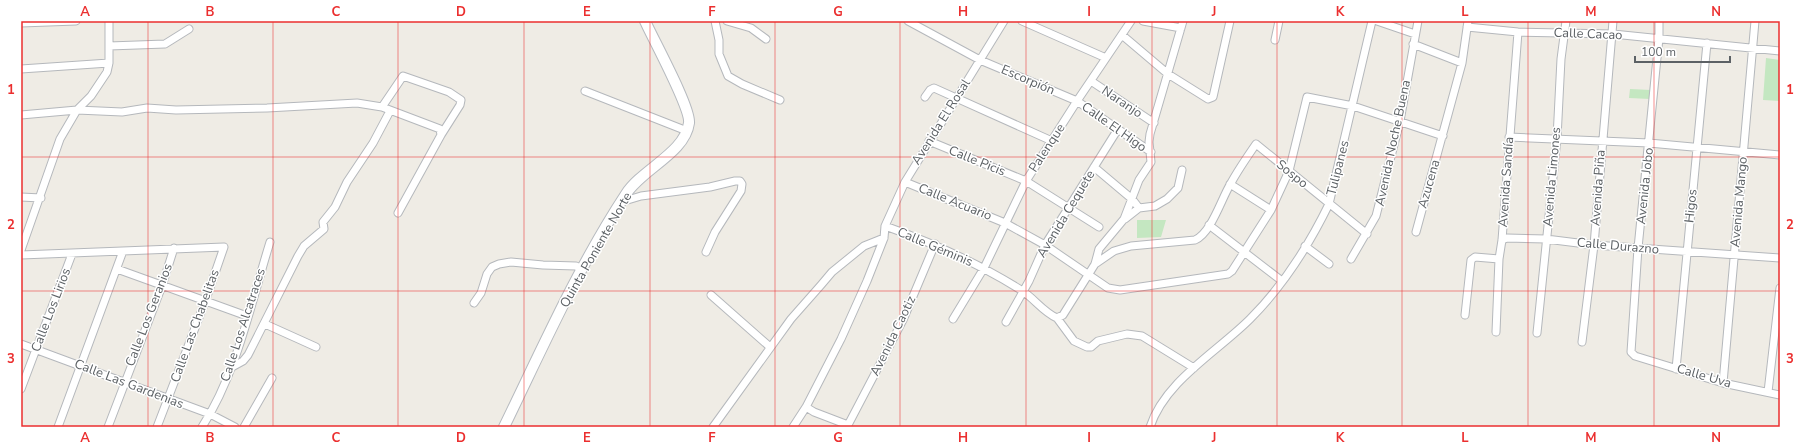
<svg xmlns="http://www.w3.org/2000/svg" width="1801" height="448" viewBox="0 0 1801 448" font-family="'Nunito Sans',sans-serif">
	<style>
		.green { fill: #c4e7c1 }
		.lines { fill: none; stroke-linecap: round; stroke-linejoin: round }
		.street-casing { stroke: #b5b8bc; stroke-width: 9 }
		.secondary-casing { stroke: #b6babf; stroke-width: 12 }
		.street { stroke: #fff; stroke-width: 7 }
		.secondary { stroke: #fff; stroke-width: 10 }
		.grid { fill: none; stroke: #eb2f2f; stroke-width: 1; stroke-opacity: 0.55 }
		.labels { text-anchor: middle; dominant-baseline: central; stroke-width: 3; stroke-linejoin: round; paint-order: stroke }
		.street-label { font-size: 13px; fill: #5c6165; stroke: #fff }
		.neatline { fill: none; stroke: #eb2f2f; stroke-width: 1.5 }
		.grid-label { font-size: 13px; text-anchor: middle; font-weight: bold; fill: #eb2f2f }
	</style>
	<rect width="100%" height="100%" fill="#efece5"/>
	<!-- green -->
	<path class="green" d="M1766,58l14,2v41l-17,-1z
		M1630,89l21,1 -1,9 -21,-1z
		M1137,220h29l-5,17 -24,1z"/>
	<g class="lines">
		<defs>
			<path id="street" d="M715,21l4,19v14l9,22 14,8 38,16
				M727,21l24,7 15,11
				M908,21l72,39 97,41 74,51
				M1022,21l84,37
				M1143,21l38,7
				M1377,21l38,13
				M1659,21v17l-21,210 -7,104 4,4 88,27 57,12
				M21,23l55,-2
				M1467,27l51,5 95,2 167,17
				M1122,35l46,39 40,25 5,-2 17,-76
				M1275,40l4,-19
				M1413,44l49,19
				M109,46l56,-2 24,-15
				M21,69l88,-6
				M1091,81l63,42
				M585,91l102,40
				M925,97l5,-7 4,-2 118,53
				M382,107l21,-31 46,16 12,8 -1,5 -19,30 -43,78
				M21,115l56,-5 45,2 25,-4 29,2 91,-2 90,-5 25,4 58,22 1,6
				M1509,137l140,6 131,12
				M929,141l97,40 73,46
				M1094,167l38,32 7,9
				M905,182l100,41 40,22 63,43 12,2 108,-16 4,-3 39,-61 18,-39 18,-74 46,9 90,30
				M1230,184l41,26
				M21,197l20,1
				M621,202l20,-6 69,-9 25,-6h5l2,3 -1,7 -26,41 -9,20
				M1125,219l14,-11 16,-2 12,-7 11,-11 4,-18
				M1209,225l73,56
				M885,226c48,17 93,37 136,64 13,8 22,22 36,28l6,-3 32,-51 4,-15 25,-30 15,-39 12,-18 -2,-20 1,-8 33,-113
				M1416,232l46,-169 6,-42
				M1502,240l5,-2 39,1 48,6 186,13
				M1305,246l24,18
				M21,250l39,-111 17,-29 14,-14 16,-24 2,-9v-42
				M21,255l203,-8 -19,55 -48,125
				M1351,259l25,-43 24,-95 18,-100
				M1095,264l19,-13 17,-5 64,-6c17,-8 26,-41 36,-57 7,-13 16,-26 25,-39l111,90
				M117,269l130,47
				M711,295l59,52
				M474,303l7,-10 6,-19 5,-7 7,-3 12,-2 32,3 33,1 6,3
				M1465,315l6,-55 4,-3 24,2
				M1057,318l17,23 13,6h4l7,-6 29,-7 15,2 52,32
				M953,319l31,-51 42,-87 51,-80 54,-80
				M1006,322l23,-41 16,-36 73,-116
				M265,324l51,23
				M1496,332l3,-73 3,-19 16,-208
				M1537,333l20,-195 4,-79 5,-38
				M1582,342l12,-97 19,-224
				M21,344l189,70 25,13
				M232,367l11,-6 5,-6 50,-99 6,-10 20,-17 -1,-7 12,-15 12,-25 26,-39 17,-32
				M1676,369l31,-326
				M1723,383l32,-362
				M21,389l51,-135
				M1768,392l12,-104
				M806,407l8,5 34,13
				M58,427l65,-176
				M108,427l54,-141 12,-38
				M202,427c35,-54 49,-124 68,-185
				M244,427l28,-49
				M713,427l78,-108 30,-34 11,-13 32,-26 20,-8
				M793,427l13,-20 35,-68 26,-58 17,-43 1,-12 20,-44 99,-161
				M847,427l56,-107 32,-76
				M1150,427c15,-46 67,-75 100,-108 32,-32 59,-74 79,-115l43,-183"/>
			<path id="secondary" d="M504,427c38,-78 74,-160 122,-233 16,-25 59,-41 63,-71 2,-15 -36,-84 -44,-102"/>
		</defs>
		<!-- street casing -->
		<use href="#street" class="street-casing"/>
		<!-- secondary casing -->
		<use href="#secondary" class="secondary-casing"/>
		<!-- street -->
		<use href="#street" class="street"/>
		<!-- secondary -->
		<use href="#secondary" class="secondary"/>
	</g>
	<!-- grid -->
	<path class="grid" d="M148,21v406M273,21v406M398,21v406M524,21v406M650,21v406M775,21v406M900,21v406M1026,21v406M1152,21v406M1277,21v406M1402,21v406M1528,21v406M1654,21v406M21,157h1759M21,291h1759"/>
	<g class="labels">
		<!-- street labels -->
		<g class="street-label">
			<text transform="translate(1588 34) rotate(2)">Calle Cacao</text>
			<text transform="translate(1028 80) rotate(23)">Escorpión</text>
			<text transform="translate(1122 102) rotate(34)">Naranjo</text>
			<text transform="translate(941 122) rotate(-58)">Avenida El Rosal</text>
			<text transform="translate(1114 127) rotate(35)">Calle El Higo</text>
			<text transform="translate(1393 143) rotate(-78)">Avenida Noche Buena</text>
			<text transform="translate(1047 148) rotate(-57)">Palenque</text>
			<text transform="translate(977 161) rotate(22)">Calle Picis</text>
			<text transform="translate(1338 168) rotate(-76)">Tulipanes</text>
			<text transform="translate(1292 174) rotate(39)">Sospo</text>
			<text transform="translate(1552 177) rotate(-85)">Avenida Limones</text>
			<text transform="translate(1506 182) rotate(-86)">Avenida Sandía</text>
			<text transform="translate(1429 184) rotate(-74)">Azucena</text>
			<text transform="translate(1645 186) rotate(-84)">Avenida Jobo</text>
			<text transform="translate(1598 188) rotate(-86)">Avenida Piña</text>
			<text transform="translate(955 202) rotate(22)">Calle Acuario</text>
			<text transform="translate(1739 202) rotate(-85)">Avenida Mango</text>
			<text transform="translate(1691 206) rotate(-84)">Higos</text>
			<text transform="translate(1066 214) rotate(-59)">Avenida Cequete</text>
			<text transform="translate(1618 246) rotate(5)">Calle Durazno</text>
			<text transform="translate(935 247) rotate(23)">Calle Géminis</text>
			<text transform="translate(596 250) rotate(-60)">Quinta Poniente Norte</text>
			<text transform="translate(51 310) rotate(-69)">Calle Los Lirios</text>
			<text transform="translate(149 315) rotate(-69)">Calle Los Geranios</text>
			<text transform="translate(243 325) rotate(-72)">Calle Los Alcatraces</text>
			<text transform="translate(195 326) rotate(-70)">Calle Las Chabelitas</text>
			<text transform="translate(893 336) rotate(-64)">Avenida Caotiz</text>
			<text transform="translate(1704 376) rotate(16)">Calle Uva</text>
			<text transform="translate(129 384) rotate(21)">Calle Las Gardenias</text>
		</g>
	</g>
	<!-- border -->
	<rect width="1801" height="448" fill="none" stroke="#ffffff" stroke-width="44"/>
	<!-- scale -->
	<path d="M1635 56v6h95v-6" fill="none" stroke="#5c6165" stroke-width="2"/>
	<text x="1641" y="56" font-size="12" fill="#5c6165" stroke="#ffffff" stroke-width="3" paint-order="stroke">100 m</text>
	<rect x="22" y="22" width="1757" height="404" class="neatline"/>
	<g class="grid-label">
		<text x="85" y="16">A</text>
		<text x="210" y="16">B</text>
		<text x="336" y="16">C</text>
		<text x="461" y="16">D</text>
		<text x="587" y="16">E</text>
		<text x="712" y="16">F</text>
		<text x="838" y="16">G</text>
		<text x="963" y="16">H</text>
		<text x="1089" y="16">I</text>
		<text x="1214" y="16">J</text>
		<text x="1340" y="16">K</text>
		<text x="1465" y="16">L</text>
		<text x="1591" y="16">M</text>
		<text x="1716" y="16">N</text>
		<text x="11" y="94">1</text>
		<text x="1790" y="94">1</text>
		<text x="11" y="229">2</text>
		<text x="1790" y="229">2</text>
		<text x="11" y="363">3</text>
		<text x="1790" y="363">3</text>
		<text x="85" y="442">A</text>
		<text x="210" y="442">B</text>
		<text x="336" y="442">C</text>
		<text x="461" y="442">D</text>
		<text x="587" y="442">E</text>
		<text x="712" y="442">F</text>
		<text x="838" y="442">G</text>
		<text x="963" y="442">H</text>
		<text x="1089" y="442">I</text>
		<text x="1214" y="442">J</text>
		<text x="1340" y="442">K</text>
		<text x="1465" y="442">L</text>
		<text x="1591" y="442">M</text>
		<text x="1716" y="442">N</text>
	</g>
</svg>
